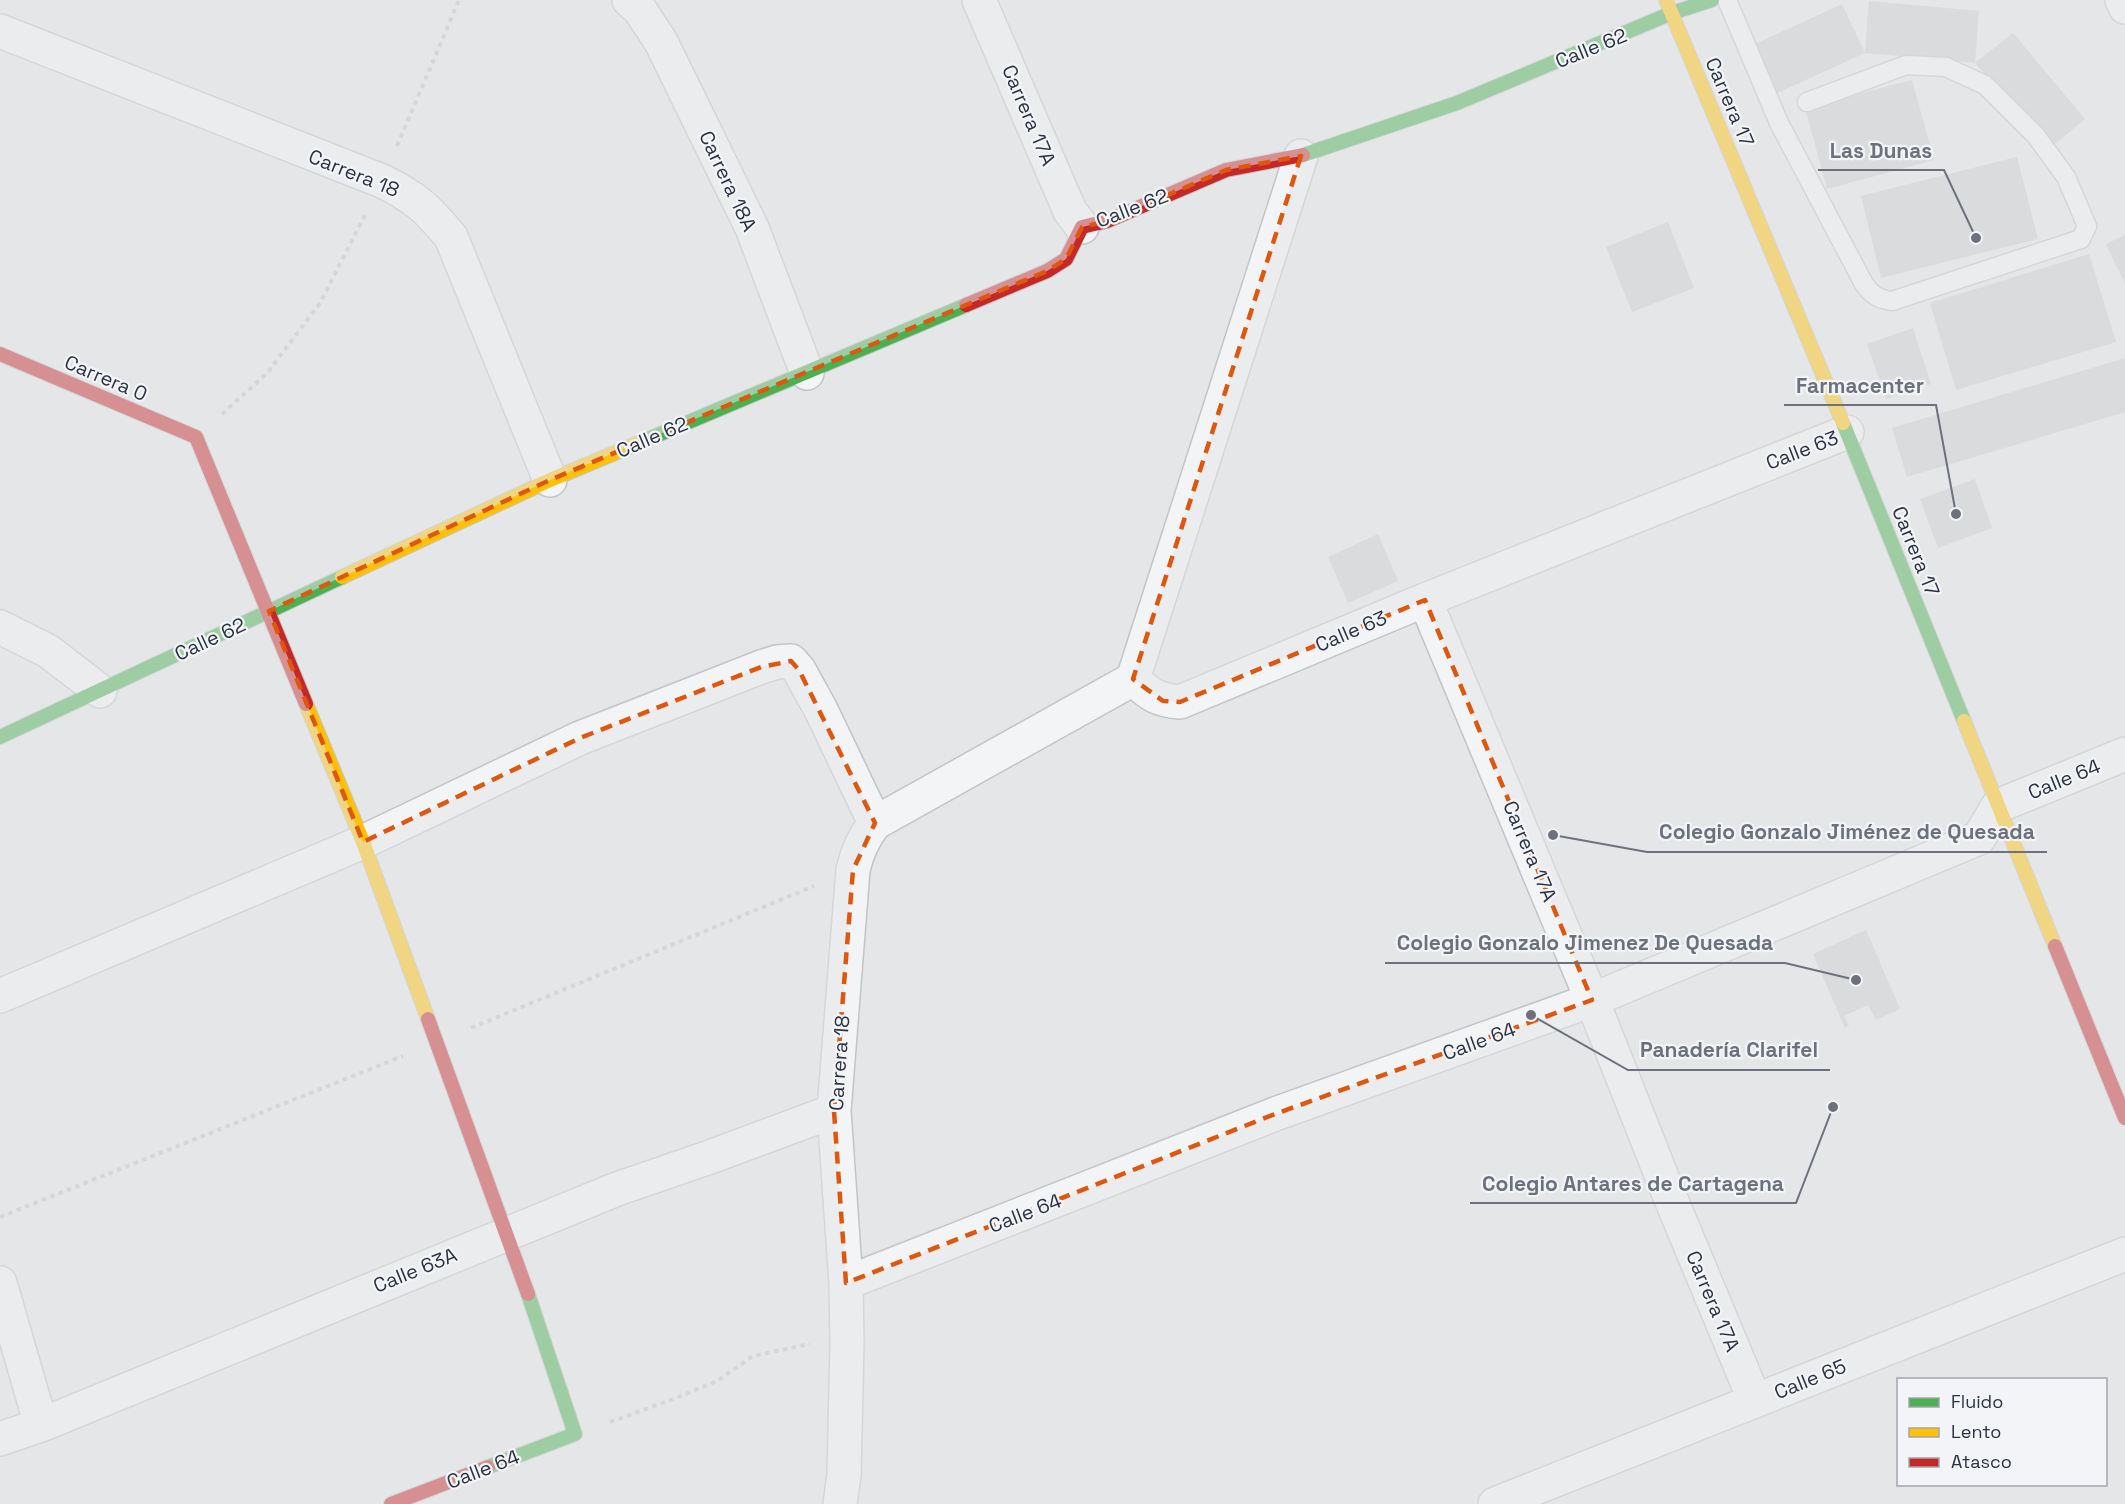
<svg xmlns="http://www.w3.org/2000/svg" width="2125" height="1504" viewBox="0 0 2125 1504" font-family="'Space Grotesk',sans-serif">
	<style>
		.building { fill: #ccced1 }
		.lines { fill: none; stroke-linecap: round; stroke-linejoin: round }
		.lane-casing { stroke: #c2c4c6; stroke-width: 21 }
		.street-casing { stroke: #c2c4c6; stroke-width: 36 }
		.fast-casing { stroke: #c2c4c6; stroke-width: 16 }
		.slow-casing { stroke: #c2c4c6; stroke-width: 16 }
		.jam-casing { stroke: #c2c4c6; stroke-width: 16 }
		.path { stroke: #c3c4c8; stroke-width: 4; stroke-dasharray: 4.5 4.5; stroke-linecap: butt }
		.lane { stroke: #f3f4f5; stroke-width: 18 }
		.street { stroke: #f3f4f5; stroke-width: 33 }
		.fast { stroke: #4caf50; stroke-width: 14 }
		.slow { stroke: #ffc107; stroke-width: 14 }
		.jam { stroke: #c62828; stroke-width: 14 }
		.marked { fill: none; stroke: #df570f; stroke-width: 4.5; stroke-dasharray: 12 8; stroke-linejoin: round }
		.labels { text-anchor: middle; dominant-baseline: central; stroke-width: 4.5; stroke-linejoin: round; paint-order: stroke }
		.street-label { font-size: 20px; fill: #2b3241; stroke: #f2f4f7 }
		.leader { fill: none; stroke: #6c717b; stroke-width: 2 }
		.callout-dot { fill: #6c717b; stroke: #f2f4f7; stroke-width: 2 }
		.callout-label { font-size: 21px; text-anchor: middle; font-weight: bold; fill: #6c717b; stroke: #f2f4f7; stroke-width: 4.5; stroke-linejoin: round; paint-order: stroke }
	</style>
	<rect width="100%" height="100%" fill="#e4e6e8"/>
	<!-- building -->
	<path class="building" d="M1869,1l110,10 -4,52 -110,-10z
		M1842,4l23,49 -94,43 -20,-50z
		M2013,33l72,86 -35,29 -75,-85z
		M1912,80l22,80 -107,29 -22,-81z
		M2017,157l21,82 -157,39 -20,-82z
		M1668,222l26,66 -62,24 -26,-65z
		M2125,235v49l-19,-40z
		M2089,254l27,88 -160,48 -26,-87z
		M1913,328l18,56 -45,15 -19,-55z
		M2125,358v54l-218,65 -15,-49z
		M1975,479l17,49 -54,20 -18,-49z
		M1378,534l20,47 -50,22 -20,-46z
		M1866,930l34,79 -24,11 -8,-15 -24,11 5,10 -4,2 -32,-74z"/>
	<g class="lines">
		<defs>
			<path id="lane" d="M1727,0l52,123 85,161c8,11 14,15 28,17l189,-62 6,-13 -21,-49 -30,-41 -51,-51 -39,-18 -40,-2 -99,37"/>
			<path id="street" d="M629,0l11,10 21,32 91,186 55,145
				M979,0l91,211 12,16
				M2122,0l3,7
				M0,31l382,150c33,16 46,28 69,56l99,243
				M1425,600l167,400 76,192 87,209
				M0,627l48,24 52,40
				M1133,679c17,16 24,21 47,23l245,-102 422,-168
				M1133,679l168,-523
				M0,996l363,-154 217,-104 181,-71 16,-5 14,-1 8,9 22,40 54,113
				M0,1283l41,142
				M846,1283l429,-169 317,-114 387,-162 19,-32 127,-52
				M0,1439l41,-14 576,-236 93,-32 124,-46
				M840,1504l4,-29 3,-131 -1,-61 -12,-172 19,-241c4,-18 10,-32 22,-47l258,-144
				M1495,1504l630,-250"/>
			<path id="fast" d="M1303,155l154,-52 215,-90 40,-13
				M1843,423l121,298
				M641,442l325,-137
				M0,737l342,-160
				M488,1467l87,-33 -47,-140"/>
			<path id="slow" d="M1666,0l177,423
				M342,577l208,-97 91,-38
				M306,704l57,138 65,177
				M1964,721l91,225"/>
			<path id="jam" d="M966,305l81,-34 19,-12 16,-32 25,-6 119,-51 77,-15
				M0,354l196,83 110,267
				M2055,946l70,172
				M428,1019l100,275
				M391,1504l97,-37"/>
		</defs>
		<!-- lane casing -->
		<use href="#lane" class="lane-casing"/>
		<!-- street casing -->
		<use href="#street" class="street-casing"/>
		<!-- fast casing -->
		<use href="#fast" class="fast-casing"/>
		<!-- slow casing -->
		<use href="#slow" class="slow-casing"/>
		<!-- jam casing -->
		<use href="#jam" class="jam-casing"/>
		<!-- path -->
		<path class="path" d="M397,146l62,-146
			M222,414l46,-42 52,-69 45,-88
			M471,1028l343,-142
			M0,1217l403,-161
			M610,1422l61,-22 46,-19 36,-25 57,-12"/>
		<!-- lane -->
		<use href="#lane" class="lane"/>
		<!-- street -->
		<use href="#street" class="street"/>
		<!-- fast -->
		<use href="#fast" class="fast"/>
		<!-- slow -->
		<use href="#slow" class="slow"/>
		<!-- jam -->
		<use href="#jam" class="jam"/>
	</g>
	<!-- marked area -->
	<path d="M0 0H2125V1504H0ZM1301,156l-168,523 30,22 17,1 245,-102 167,400 -317,114 -429,169 -12,-172 19,-241 22,-47 -76,-153 -8,-9 -30,6 -181,71 -217,104 -94,-231 281,-131 497,-209 19,-12 16,-32 25,-6 119,-51z" fill="#e4e6e8" fill-opacity=".55" fill-rule="evenodd"/>
	<path class="marked" d="M1301,156l-168,523 30,22 17,1 245,-102 167,400 -317,114 -429,169 -12,-172 19,-241 22,-47 -76,-153 -8,-9 -30,6 -181,71 -217,104 -94,-231 281,-131 497,-209 19,-12 16,-32 25,-6 119,-51z"/>
	<g class="labels">
		<!-- street labels -->
		<g class="street-label">
			<text transform="translate(1591 48) rotate(-22)">Calle 62</text>
			<text transform="translate(1730 102) rotate(67)">Carrera 17</text>
			<text transform="translate(1029 115) rotate(67)">Carrera 17A</text>
			<text transform="translate(354 173) rotate(22)">Carrera 18</text>
			<text transform="translate(728 181) rotate(65)">Carrera 18A</text>
			<text transform="translate(1132 208) rotate(-21)">Calle 62</text>
			<text transform="translate(106 378) rotate(23)">Carrera 0</text>
			<text transform="translate(652 437) rotate(-23)">Calle 62</text>
			<text transform="translate(1802 450) rotate(-21)">Calle 63</text>
			<text transform="translate(1916 551) rotate(68)">Carrera 17</text>
			<text transform="translate(1351 631) rotate(-23)">Calle 63</text>
			<text transform="translate(210 639) rotate(-25)">Calle 62</text>
			<text transform="translate(2064 779) rotate(-22)">Calle 64</text>
			<text transform="translate(1530 851) rotate(67)">Carrera 17A</text>
			<text transform="translate(1479 1041) rotate(-20)">Calle 64</text>
			<text transform="translate(839 1063) rotate(-86)">Carrera 18</text>
			<text transform="translate(1025 1213) rotate(-21)">Calle 64</text>
			<text transform="translate(415 1270) rotate(-22)">Calle 63A</text>
			<text transform="translate(1713 1301) rotate(67)">Carrera 17A</text>
			<text transform="translate(1810 1379) rotate(-22)">Calle 65</text>
			<text transform="translate(483 1469) rotate(-21)">Calle 64</text>
		</g>
	</g>
	<!-- callouts -->
	<path class="leader" d="M1976 238L1944 170H1818M1956 514L1936 405H1784M1553 835L1647 852H2047M1856 980L1785 963H1385M1531 1015L1628 1070H1830M1833 1107L1796 1203H1470"/>
	<g class="callout-dot">
		<circle cx="1976" cy="238" r="6"/>
		<circle cx="1956" cy="514" r="6"/>
		<circle cx="1553" cy="835" r="6"/>
		<circle cx="1856" cy="980" r="6"/>
		<circle cx="1531" cy="1015" r="6"/>
		<circle cx="1833" cy="1107" r="6"/>
	</g>
	<g class="callout-label">
		<text x="1881" y="158">Las Dunas</text>
		<text x="1860" y="393">Farmacenter</text>
		<text x="1847" y="839">Colegio Gonzalo Jiménez de Quesada</text>
		<text x="1585" y="950">Colegio Gonzalo Jimenez De Quesada</text>
		<text x="1729" y="1057">Panadería Clarifel</text>
		<text x="1633" y="1191">Colegio Antares de Cartagena</text>
	</g>
	<!-- legend -->
	<rect x="1897" y="1378" width="210" height="108" fill="#f2f4f7" stroke="#a2a6ae" stroke-width="1.5"/>
	<rect x="1909" y="1398" width="30" height="9" fill="#4caf50" stroke="#a2a6ae" stroke-width="1.5"/>
	<text x="1951" y="1408" font-size="18" fill="#2b3241">Fluido</text>
	<rect x="1909" y="1428" width="30" height="9" fill="#ffc107" stroke="#a2a6ae" stroke-width="1.5"/>
	<text x="1951" y="1438" font-size="18" fill="#2b3241">Lento</text>
	<rect x="1909" y="1458" width="30" height="9" fill="#c62828" stroke="#a2a6ae" stroke-width="1.5"/>
	<text x="1951" y="1468" font-size="18" fill="#2b3241">Atasco</text>
</svg>
